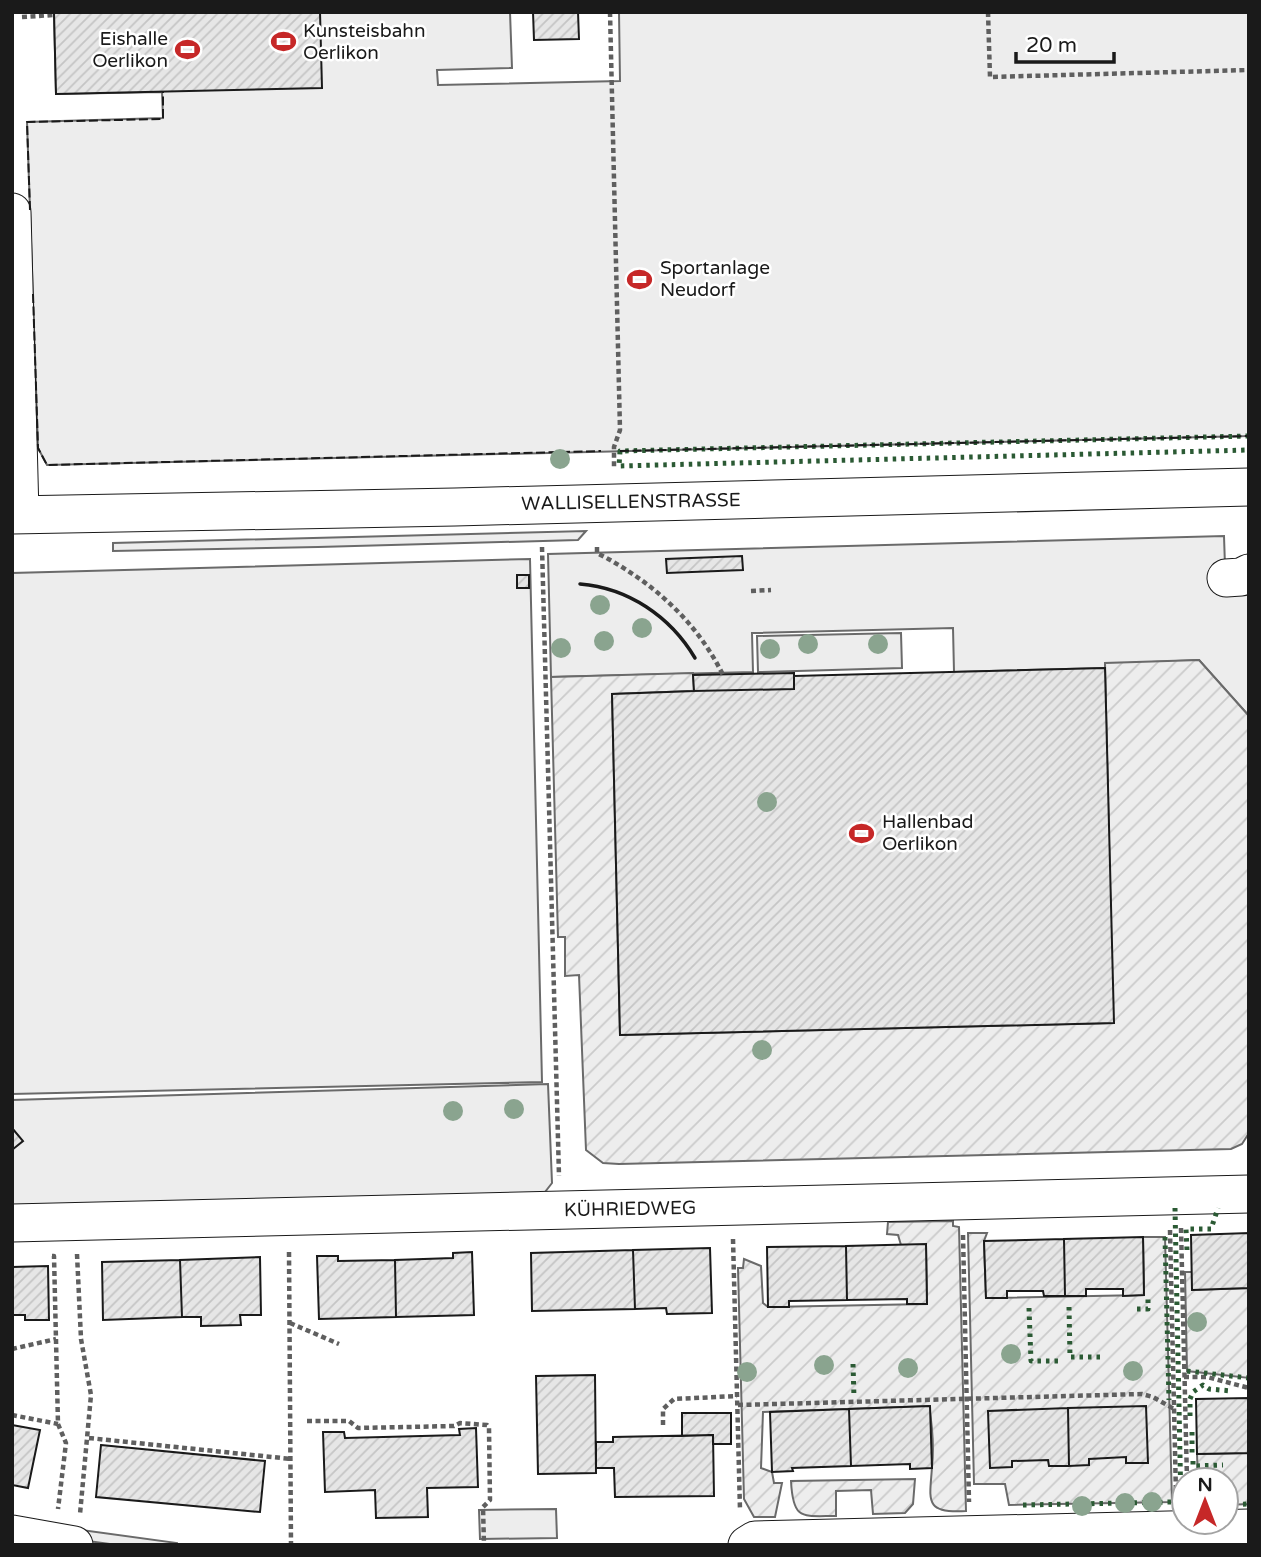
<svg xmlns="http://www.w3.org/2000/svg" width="1261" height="1557" viewBox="0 0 1261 1557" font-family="'Varela Round',sans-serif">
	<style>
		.built { fill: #ededed; stroke: #6a6a6a; stroke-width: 2 }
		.garden { fill: url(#garden-furrows); stroke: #6a6a6a; stroke-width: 2 }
		.building { fill: url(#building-hatch); stroke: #1a1a1a; stroke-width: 2 }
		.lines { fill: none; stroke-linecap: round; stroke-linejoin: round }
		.minor-casing { stroke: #1a1a1a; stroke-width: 39 }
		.path { stroke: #5f5f5f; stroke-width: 4.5; stroke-dasharray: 5 3.5; stroke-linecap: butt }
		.minor { stroke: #fff; stroke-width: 37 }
		.hedge { stroke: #2b5a34; stroke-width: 5; stroke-dasharray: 3.5 5; stroke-linecap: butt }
		.fence { stroke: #1a1a1a; stroke-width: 2; stroke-dasharray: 9 3.5; stroke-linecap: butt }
		.wall { stroke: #1a1a1a; stroke-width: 3.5 }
		.tree { fill: #8aa48f }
		.labels { text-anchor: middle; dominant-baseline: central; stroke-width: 5; stroke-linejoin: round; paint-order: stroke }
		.poi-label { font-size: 19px; fill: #1a1a1a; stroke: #fff; text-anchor: start }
		.street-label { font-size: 19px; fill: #1a1a1a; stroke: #fff }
	</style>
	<defs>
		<pattern id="garden-furrows" width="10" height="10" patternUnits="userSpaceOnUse" patternTransform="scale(1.75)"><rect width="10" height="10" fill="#ededed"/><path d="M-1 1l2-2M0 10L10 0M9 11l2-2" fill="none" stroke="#cbcbcb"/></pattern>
		<pattern id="building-hatch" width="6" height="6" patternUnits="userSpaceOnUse" patternTransform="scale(1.75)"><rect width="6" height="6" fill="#e6e6e6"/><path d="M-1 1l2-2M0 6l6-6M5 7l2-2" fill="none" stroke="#c5c5c5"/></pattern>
	</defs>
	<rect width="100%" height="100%" fill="#fff"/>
	<!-- built -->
	<path class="built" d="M54,12h456l2,56 -75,2 1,15 182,-4 -1,-69h630v424l-1202,29 -9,-17 -11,-326 136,-4 -1,-26 -106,2z
		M586,531l-8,9 -260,7 -205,4v-8z
		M1224,536l2,60 23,-2v122l-50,-56 -94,4v4l-151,4 -1,-44 -201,5 1,39 -202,5 -3,-123z
		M530,559l12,523 -530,12v-521z
		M901,633l1,35 -144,4 -1,-36z
		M548,1084l4,99 -14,18 -526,12v-113z
		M556,1509l1,29 -77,1 -1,-29z
		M45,1525l132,18v2h-60l-73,-10z"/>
	<!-- garden -->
	<path class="garden" d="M1199,660l50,56v417l-7,11 -11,5 -612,15 -16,-1 -17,-13 -7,-175 -14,1v-39h-7l-7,-260 142,-4 1,18 -82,3 8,341 493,-12 -8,-360z
		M953,1221v5l6,1 7,284c-43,3 -36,-12 -34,-44 2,-19 0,-43 -3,-61l-166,6 -2,56 11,4 2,11h8l-7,34h-21l-10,-18 -6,-231h5l1,-9 17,7 2,37 5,4 159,-3 -1,-59h-25l-3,-10 -11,-1 1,-12z
		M968,1233h19l-3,8 2,57 158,-3 -1,-58h22l7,265 -163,3 -4,-21h-31z
		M1185,1272h7l1,18 56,-2v90l-62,-7z
		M1249,1453v51l-23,1v-25h-28l-1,-26z
		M915,1479l-2,25 -8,9 -32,1 -2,-24 -35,1v25c-34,0 -43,5 -45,-35z"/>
	<!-- building -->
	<path class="building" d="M54,12h266l2,76 -266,6z
		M533,12h45l1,27 -45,1z
		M742,556l1,14 -76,3 -1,-14z
		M517,575h12v13h-12z
		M1105,668l9,355 -494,12 -8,-341 82,-3 -1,-16 101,-2v3z
		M794,673v16l-100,2 -1,-16z
		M12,1128l11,13 -11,9z
		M1249,1233v55l-57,2 -1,-55z
		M1143,1237l1,58 -21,1v-7h-37v7h-21l-1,-57z
		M1064,1239l1,57h-21l-1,-5h-36v7h-21l-2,-57z
		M926,1244l1,60h-20v-5l-60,1 -1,-54z
		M846,1246l1,54 -58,1v6h-21l-1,-60z
		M710,1248l2,65 -45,1 -1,-6 -31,1 -2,-59z
		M633,1250l2,59 -103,2 -1,-58z
		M472,1252l2,63 -78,2 -1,-57 58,-2v-5z
		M317,1256h21v5l57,-1 1,57 -77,2z
		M260,1257l1,58h-21l1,10 -40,1v-9h-19l-2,-57z
		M180,1260l2,57 -79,3 -1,-58z
		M48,1266l1,54h-24v-5h-13v-48z
		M595,1375l1,98 -58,1 -2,-98z
		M1249,1398v55l-52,1 -1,-55z
		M930,1406l2,62 -22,1v-5l-59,2 -2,-57z
		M1146,1406l2,57h-22v-6l-37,2v6l-20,1 -1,-58z
		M1068,1408l1,58h-20l-1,-6 -36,1v6l-22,1 -2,-57z
		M849,1409l2,57 -59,2 1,3 -21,1 -2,-60z
		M682,1413h49v31h-18v-9l-31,1z
		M12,1425l28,5 -12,58 -16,-3z
		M476,1428l2,59 -51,1 1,29 -52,1 -1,-28 -50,2 -2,-60h21l1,6 115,-3 -1,-6z
		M713,1435l1,61 -99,1 -1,-29h-18v-26h17v-5z
		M101,1445l164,16 -5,51 -164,-15z"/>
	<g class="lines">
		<defs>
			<path id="minor" d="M12,212l8,302
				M12,515l443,-8 794,-20
				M1226,578l15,-1 8,-4
				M12,1223l1237,-29
				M12,1534l62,11
				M747,1545l8,-5 494,-12"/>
		</defs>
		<!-- minor casing -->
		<use href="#minor" class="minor-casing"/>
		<!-- path -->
		<path class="path" d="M610,12l10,418 -6,17v22
			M988,12l2,65 259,-7
			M22,17l32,-2
			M542,547l17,629
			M597,547v6c53,27 99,67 126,122
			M751,591l20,-1
			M1181,1228l6,252
			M1170,1230l6,265
			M963,1235l6,267
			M733,1239l7,271
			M289,1252l2,293
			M77,1254l4,85 10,56 -11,119
			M52,1256h2l4,168 8,19 -8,66
			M290,1323l49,21
			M12,1349l44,-10
			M1184,1377h23l42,11
			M738,1405l404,-11 11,3 21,12
			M12,1415l46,9
			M307,1421h42l9,7 96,-2 6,-3 27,2 2,3 1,72 -7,7 1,38
			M663,1425v-16l11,-10 63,-3
			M89,1438l202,21"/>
		<!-- minor -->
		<use href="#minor" class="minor"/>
		<!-- hedge -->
		<path class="hedge" d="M1249,436l-629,15 -1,15 630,-16
			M1175,1208l6,298
			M1165,1237l4,163
			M1187,1250l-1,-21h25l7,-21
			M1069,1307l1,50h34
			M1029,1308l2,53h31
			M1137,1309h11v-10
			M853,1364l1,34
			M1187,1371l62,7
			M1190,1399l3,-7 10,-7 6,4 23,2
			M1190,1404v14
			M1192,1432v21
			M1193,1461v5l30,-1
			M1023,1505l149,-3
			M1226,1505l23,-1"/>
		<!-- fence -->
		<path class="fence" d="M30,210l-3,-88 136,-3v-27
			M33,294l5,154 9,17 554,-14
			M620,451l629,-15"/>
		<!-- wall -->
		<path class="wall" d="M580,584c48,4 90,32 115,74"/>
	</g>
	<!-- trees -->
	<g class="tree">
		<circle cx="560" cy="459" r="10"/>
		<circle cx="600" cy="605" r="10"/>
		<circle cx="642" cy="628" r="10"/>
		<circle cx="604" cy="641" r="10"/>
		<circle cx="808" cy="644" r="10"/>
		<circle cx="878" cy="644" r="10"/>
		<circle cx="561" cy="648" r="10"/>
		<circle cx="770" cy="649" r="10"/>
		<circle cx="767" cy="802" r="10"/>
		<circle cx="762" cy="1050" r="10"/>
		<circle cx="514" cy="1109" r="10"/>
		<circle cx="453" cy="1111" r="10"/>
		<circle cx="1197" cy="1322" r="10"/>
		<circle cx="1011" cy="1354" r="10"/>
		<circle cx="824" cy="1365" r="10"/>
		<circle cx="908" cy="1368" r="10"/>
		<circle cx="1133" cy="1371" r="10"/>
		<circle cx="747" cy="1372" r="10"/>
		<circle cx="1152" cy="1502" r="10"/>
		<circle cx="1125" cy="1503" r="10"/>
		<circle cx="1082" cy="1506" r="10"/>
	</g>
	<!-- icons -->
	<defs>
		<symbol id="stadium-bare" viewBox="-9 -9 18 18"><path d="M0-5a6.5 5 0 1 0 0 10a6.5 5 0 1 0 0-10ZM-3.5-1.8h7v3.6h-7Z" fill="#c62828" stroke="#fff" stroke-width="2.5" paint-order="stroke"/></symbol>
	</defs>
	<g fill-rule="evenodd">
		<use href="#stadium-bare" x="266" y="24" width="35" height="35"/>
		<use href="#stadium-bare" x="170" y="32" width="35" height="35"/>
		<use href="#stadium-bare" x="622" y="262" width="35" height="35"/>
		<use href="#stadium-bare" x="844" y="816" width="35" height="35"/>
	</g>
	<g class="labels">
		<!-- poi labels -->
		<g class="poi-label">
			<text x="303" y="31">Kunsteisbahn<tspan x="303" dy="22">Oerlikon</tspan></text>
			<text x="168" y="39" text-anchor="end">Eishalle<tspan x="168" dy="22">Oerlikon</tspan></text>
			<text x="660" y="268">Sportanlage<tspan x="660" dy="22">Neudorf</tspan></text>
			<text x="882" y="822">Hallenbad<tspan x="882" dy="22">Oerlikon</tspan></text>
		</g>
		<!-- street labels -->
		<g class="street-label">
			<text transform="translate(631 502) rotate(-1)">WALLISELLENSTRASSE</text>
			<text transform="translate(630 1209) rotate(-1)">KÜHRIEDWEG</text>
		</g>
	</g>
	<!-- border -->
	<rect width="1261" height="1557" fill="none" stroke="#1a1a1a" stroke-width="28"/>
	<!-- north arrow -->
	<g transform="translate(1205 1501)"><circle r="33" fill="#ffffff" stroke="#a3a3a3" stroke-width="2"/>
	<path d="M0-5L12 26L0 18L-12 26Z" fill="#c62828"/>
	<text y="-10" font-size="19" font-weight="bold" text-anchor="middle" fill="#1a1a1a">N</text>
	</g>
	<!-- scale -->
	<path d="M1016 52v10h98v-10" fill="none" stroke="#1a1a1a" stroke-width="3.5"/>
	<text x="1026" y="52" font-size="21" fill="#1a1a1a" stroke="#ffffff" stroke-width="5" paint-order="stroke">20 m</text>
</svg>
